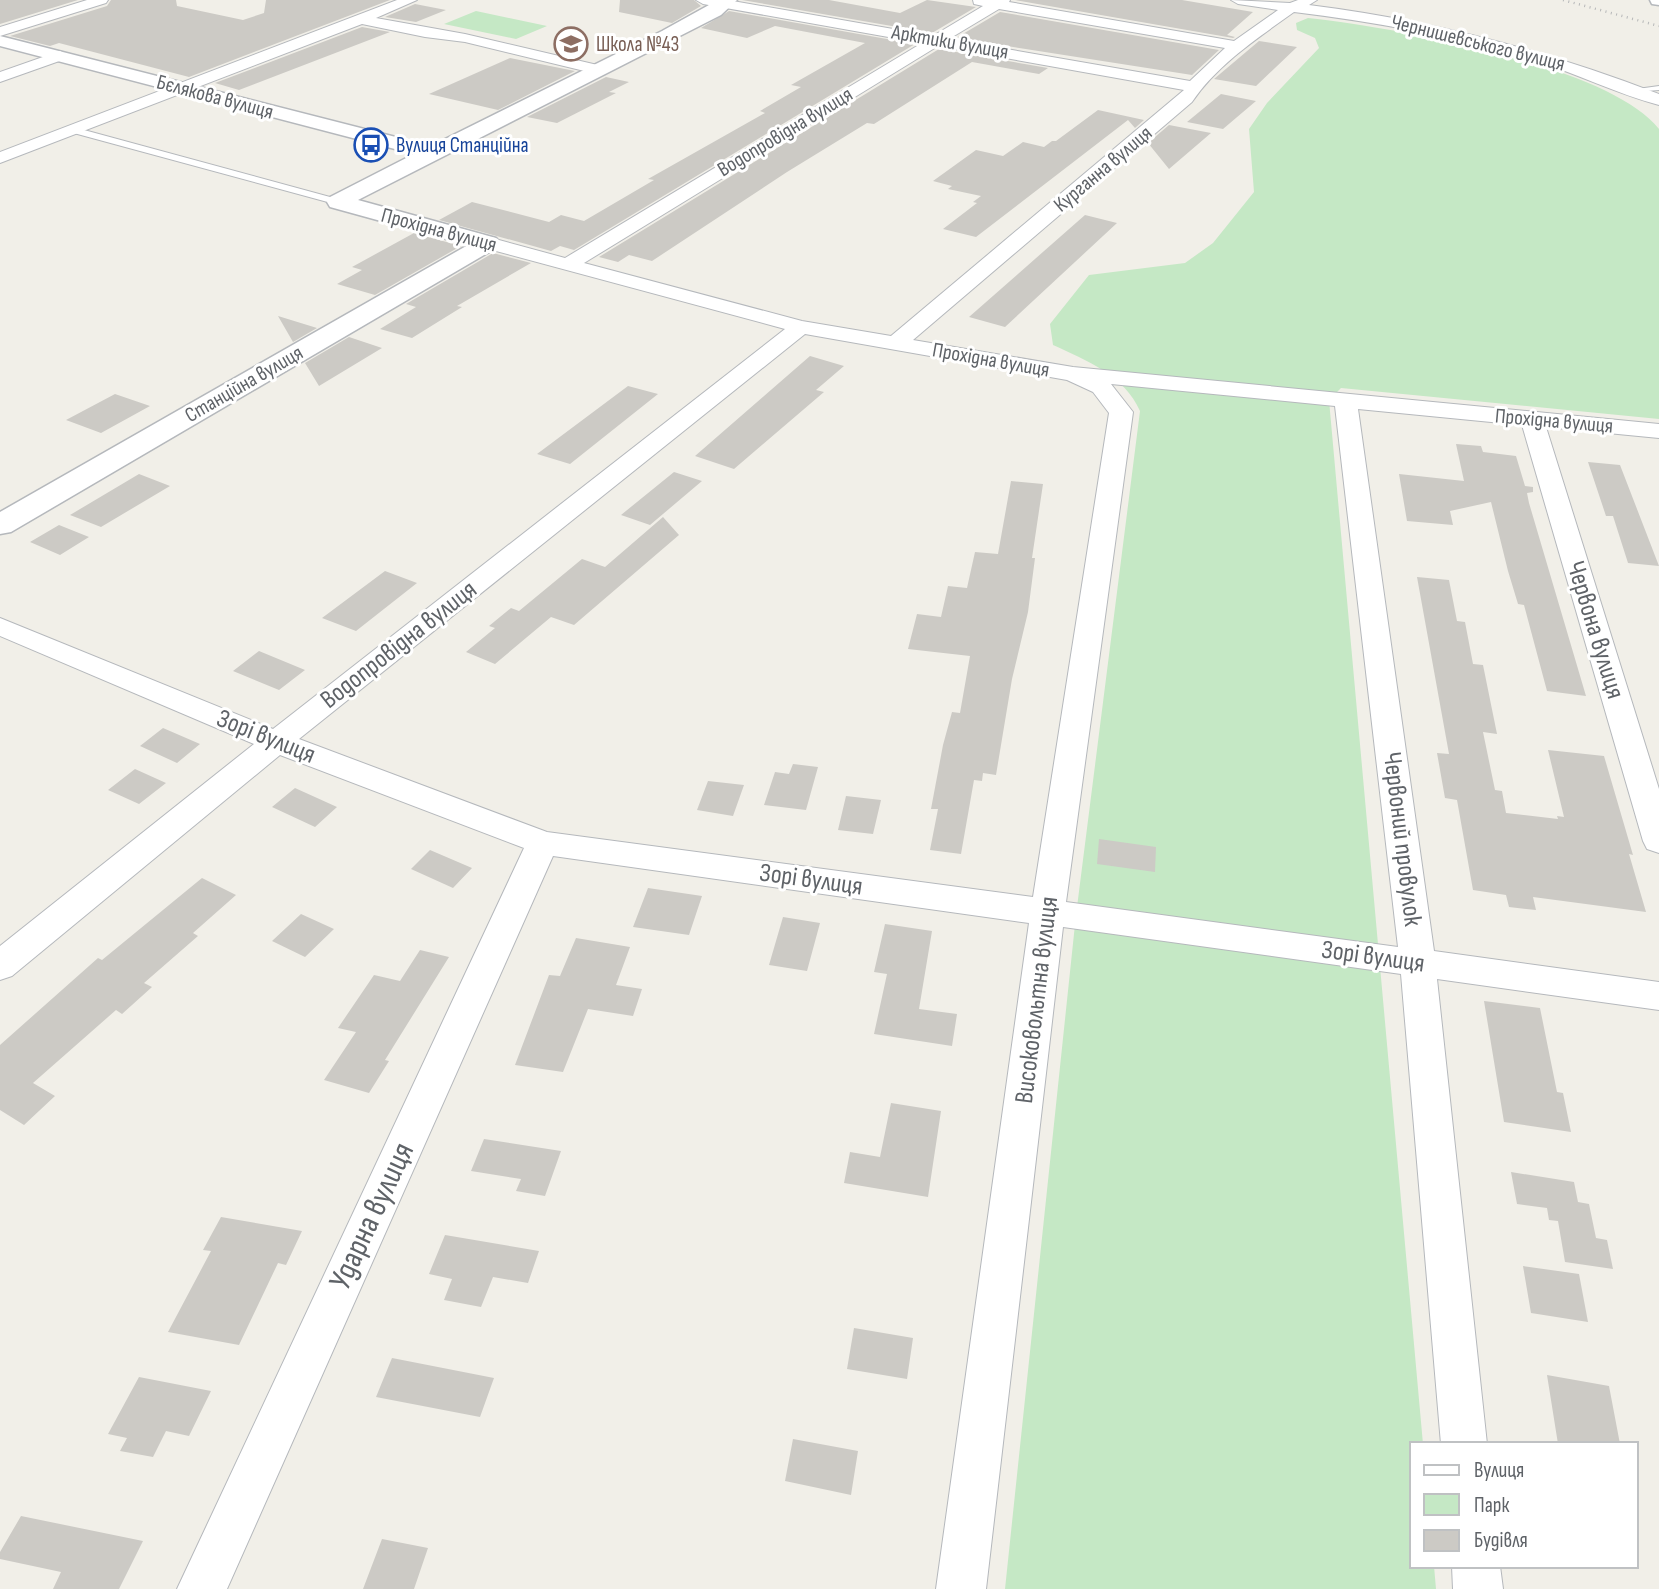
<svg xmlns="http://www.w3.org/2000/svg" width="1659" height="1589" viewBox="0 0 1659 1589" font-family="'Sofia Sans Condensed',sans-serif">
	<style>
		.green { fill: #c5e8c5 }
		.building { fill: #cccac5 }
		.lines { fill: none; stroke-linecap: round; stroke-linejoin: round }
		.service-casing { stroke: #b5b8bc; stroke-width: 2 }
		.minor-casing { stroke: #b5b8bc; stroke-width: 2 }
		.tertiary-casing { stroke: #b5b8bc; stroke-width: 3 }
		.service { fill: #fff; fill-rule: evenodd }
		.minor { fill: #fff; fill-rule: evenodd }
		.tertiary { fill: #fff; fill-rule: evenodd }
		.rail { stroke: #b6b7b8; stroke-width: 2.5; stroke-dasharray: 1 4.5; stroke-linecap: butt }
		.labels { text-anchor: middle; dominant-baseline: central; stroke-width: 6; stroke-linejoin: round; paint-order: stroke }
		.far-street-label { font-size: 21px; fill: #5f6368; stroke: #fff }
		.far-education-label { font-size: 21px; fill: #785e54; stroke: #fff; text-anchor: start }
		.far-transit-label { font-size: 21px; fill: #164399; stroke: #fff; text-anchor: start }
		.street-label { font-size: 26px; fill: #5f6368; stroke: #fff }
		.near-street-label { font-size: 32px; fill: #5f6368; stroke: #fff }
	</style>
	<rect width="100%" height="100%" fill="#f1efe8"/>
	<!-- green -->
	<path class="green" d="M476,11l71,15 -31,13 -72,-15z
		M1308,18c82,9 300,46 351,111v290l-318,-31 -12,12 94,1044h-11v122h22l2,23h-431l71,-674 64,-504c-15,-35 -54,-51 -87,-66l-3,-21 39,-49 96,-12 28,-20 41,-51 -5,-63 18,-26 52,-55 -4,-10 -18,-8 -1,-7z"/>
	<!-- building -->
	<path class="building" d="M0,0h78l-78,24z
		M111,0h65l1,6 66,14 21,-7 2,-13h124l-201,77 -130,-34 -9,3 -40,-10 97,-30z
		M620,0h74l7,6 -29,17 -53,-11z
		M742,0h87l71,13 27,-13 49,7 -44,26z
		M1015,0h167l71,12 -26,23 8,2 -2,1z
		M415,4l31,6 -30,12 -31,-5z
		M729,11l186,33 -341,206 -14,-4 -9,5 -112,-31 33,-18 77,20 12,-7 23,6 70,-41 -6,-1 117,-66 -5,-2 41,-24 -10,-2 74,-42 -90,-17 -28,12 -46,-10z
		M1000,12l219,38 -27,25 -236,-37z
		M362,27l28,5 -151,58 -24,-7z
		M1259,41l38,6 -41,39 -42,-7z
		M939,49l109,19 -9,6 -67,-12 -98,62 -7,-1 -80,49 -135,89 -23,-6 -11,7 -19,-5z
		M510,58l65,13 -77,39 -69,-16z
		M606,77l23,5 -20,10 7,1 -59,30 -30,-6z
		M1221,94l35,7 -33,28 -36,-7z
		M1098,110l46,10 -9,8 -7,-8 -152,117 -33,-8 34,-26 -4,-1 8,-6 -33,-7 4,-3 -19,-5 43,-31 27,6 20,-14 21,5 8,-6h4z
		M1169,125l42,8 -42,36 -21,-26z
		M1085,215l32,8 -112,104 -36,-10z
		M414,233l47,13 -86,49 -38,-11 25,-14 -10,-3z
		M493,253l38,10 -74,43 5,1 -50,31 -32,-9 36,-22 -10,-3z
		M278,316l39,12 -24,14z
		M349,337l33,11 -63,38 -14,-23z
		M810,356l34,10 -28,24 8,2 -90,77 -39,-13z
		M628,386l30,8 -88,70 -33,-10z
		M115,394l35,12 -49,27 -35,-13z
		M1456,444l25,2 2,6 33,4 9,30 8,1v5l-6,1 2,10 57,193 -39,-5 -23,-86 -6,-1 -10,-33 -17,-69 -41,9 3,14 -46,-4 -8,-47 65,7z
		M1588,462l32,3 39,101 -31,-3 -15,-47h-7z
		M674,472l28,9 -52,44 -29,-10z
		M139,474l31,12 -69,41 -31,-12z
		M1011,481l32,3 -11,74h3l-7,54 -16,67 -16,96 -13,-2 -1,8 -8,-1 -13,74 -31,-4 8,-41h-7l12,-64 9,-33 8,1 10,-57 -62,-7 9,-35 24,3 7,-31 19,2 8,-36 23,2z
		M663,517l16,18 -105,90 -23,-8 -56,47 -29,-12 29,-24 -6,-2 22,-18 8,3 63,-52 23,8z
		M59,525l30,12 -29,18 -30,-13z
		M385,571l32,12 -61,48 -34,-13z
		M1417,577l32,3 8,41 8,1 8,42 10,1 14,69 -14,-2 12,58 7,1 4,22 52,6 -1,-3 7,1 -16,-67 56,6 29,99 -4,-1 17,58 -113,-15 3,13 -27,-3 -3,-12 -33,-5 -16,-90 -12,-2 -8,-45 12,1z
		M259,651l46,19 -26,20 -46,-19z
		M163,728l37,16 -23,19 -37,-17z
		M793,764l25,3 -12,43 -42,-5 11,-33 14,2z
		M135,769l31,14 -27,21 -31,-14z
		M708,781l36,4 -11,31 -36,-6z
		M295,788l42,19 -22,20 -43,-20z
		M846,796l35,4 -8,34 -35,-4z
		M1099,839l57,8 -1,25 -58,-8z
		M430,850l42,18 -19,20 -42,-19z
		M202,878l34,17 -43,38 5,3 -54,47 8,4 -30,27 -6,-4 -83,73 22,13 -31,29 -24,-15v-65l98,-87 4,2z
		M648,888l54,8 -13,39 -56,-8z
		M301,914l33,15 -29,28 -33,-16z
		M783,917l37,6 -13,48 -38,-6z
		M885,924l47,7 -13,78 38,5 -5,32 -78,-12 13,-60 -13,-2z
		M576,938l54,9 -14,38 26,4 -9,27 -45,-7 -25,63 -48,-7 34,-90 11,1z
		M420,950l29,7 -64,103 4,1 -20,32 -45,-13 32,-48 -18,-4 36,-53 26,6z
		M1484,1001l56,7 17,84 6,1 8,39 -67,-10z
		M891,1103l50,8 -13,86 -84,-14 6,-31 30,5z
		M484,1139l77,12 -16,45 -29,-5 5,-12 -50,-8z
		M1511,1172l63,10 4,20 11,2 7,34 11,2 6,29 -48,-7 -7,-41 -9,-1 -2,-12 -30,-4z
		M221,1217l81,14 -16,34 -8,-2 -39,82 -71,-13 43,-81 -8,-1z
		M445,1235l94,16 -11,32 -35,-6 -12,30 -37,-7 8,-21 -23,-5z
		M1523,1266l56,8 9,48 -57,-9z
		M854,1328l59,10 -6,41 -60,-10z
		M392,1358l102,20 -14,39 -104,-20z
		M1547,1375l62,11 11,58h-62z
		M139,1377l72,14 -22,45 -23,-5 -13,26 -33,-6 7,-13 -19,-4z
		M793,1439l65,12 -7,44 -66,-14z
		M21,1516l122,25 -24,48h-66l8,-17 -61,-13v-7z
		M382,1539l46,9 -14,41h-51z"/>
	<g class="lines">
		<defs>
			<path id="service" d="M1659,86v4l-25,2 -4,-2z
				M73,127l268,73 2,2 -8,2 -265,-72v-4z"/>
			<path id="minor" d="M87,0h21l-2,3 -106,33v-9z
				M397,0h20l-41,18 89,16 141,33 3,3 -8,5 -136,-33 -40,-5 -63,-13 -362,139v-11z
				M696,0h31l206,36 50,-30 -9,-2 -1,-4h37l-1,2 225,39 44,-31 -40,-6 -7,-4 59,3 8,-3h19l-8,5c121,15 236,45 350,89v11c-42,-11 -84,-32 -125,-45 -79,-24 -159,-38 -240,-48 -38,27 -78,54 -102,90l-279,238 160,27 586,57v14l-113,-11 113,362v64l-12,-4 -4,-8 -121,-416 -164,-16 76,542 225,31v28l-222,-31 50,465h-46l-40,-470 -338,-47 -77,662h-50l93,-666 -476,-67 -326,733h-50l347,-741 -244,-93 -268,221 -12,4v-34l254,-202 -254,-108v-18l273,111 512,-400 -304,-82 -3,-4 10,-6 77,21 357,-215 -219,-39zM999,9l226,39 -35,33 -241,-42zM938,46l246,44 -293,246 -89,-15 -218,-58zM805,334l262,46 26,12 16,21 -76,484 -486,-65 -248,-93zM1111,384l224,22 63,541 -332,-45 67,-490z
				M60,51l8,5 -3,3 -65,23v-10z
				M1452,1566h48l3,23h-50z"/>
			<path id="tertiary" d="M718,0h19l-16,15 -363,185 138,38 4,5 -4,5 -485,284 -11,2v-22l468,-267 -138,-38 -3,-5 3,-5 84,-43 -414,-108v-10l431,110 231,-115z
				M1650,0h9v5l-7,-1z"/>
		</defs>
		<!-- service casing -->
		<use href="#service" class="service-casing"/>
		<!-- minor casing -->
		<use href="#minor" class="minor-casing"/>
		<!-- tertiary casing -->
		<use href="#tertiary" class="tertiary-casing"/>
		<!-- service -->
		<use href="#service" class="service"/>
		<!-- minor -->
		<use href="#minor" class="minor"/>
		<!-- tertiary -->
		<use href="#tertiary" class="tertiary"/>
		<!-- rail -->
		<path class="rail" d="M1563,0l96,26"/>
	</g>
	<!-- icons -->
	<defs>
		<symbol id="school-ring" viewBox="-11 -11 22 22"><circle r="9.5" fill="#fff" stroke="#8d6e63" stroke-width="1.5"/><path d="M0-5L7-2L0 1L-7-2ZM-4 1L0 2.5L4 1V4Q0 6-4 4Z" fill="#8d6e63"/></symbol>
		<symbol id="bus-ring" viewBox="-11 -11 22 22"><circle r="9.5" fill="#fff" stroke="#1a4fb4" stroke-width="1.5"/><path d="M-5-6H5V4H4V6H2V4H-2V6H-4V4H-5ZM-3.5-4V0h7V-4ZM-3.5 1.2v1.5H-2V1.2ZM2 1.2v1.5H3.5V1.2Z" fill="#1a4fb4"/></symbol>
	</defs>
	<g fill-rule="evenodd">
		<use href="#school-ring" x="552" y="25" width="38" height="38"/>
		<use href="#bus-ring" x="352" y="126" width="38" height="38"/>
	</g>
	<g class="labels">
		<!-- far-street labels -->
		<g class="far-street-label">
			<text transform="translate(950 42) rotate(10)">Арктики вулиця</text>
			<text transform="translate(1478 43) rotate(14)">Чернишевського вулиця</text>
			<text transform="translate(215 97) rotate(15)">Бєлякова вулиця</text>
			<text transform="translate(785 132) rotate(-31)">Водопровідна вулиця</text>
			<text transform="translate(1103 169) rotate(-40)">Курганна вулиця</text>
			<text transform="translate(439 230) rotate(15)">Прохідна вулиця</text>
			<text transform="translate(991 360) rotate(10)">Прохідна вулиця</text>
			<text transform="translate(244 384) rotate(-30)">Станційна вулиця</text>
			<text transform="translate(1554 421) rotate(5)">Прохідна вулиця</text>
		</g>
		<!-- far-education labels -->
		<g class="far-education-label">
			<text x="596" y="44">Школа №43</text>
		</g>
		<!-- far-transit labels -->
		<g class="far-transit-label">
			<text x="396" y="145">Вулиця Станційна</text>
		</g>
		<!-- street labels -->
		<g class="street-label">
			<text transform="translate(1595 630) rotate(73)">Червона вулиця</text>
			<text transform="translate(399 645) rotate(-38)">Водопровідна вулиця</text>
			<text transform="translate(266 737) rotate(22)">Зорі вулиця</text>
			<text transform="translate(1402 839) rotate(83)">Червоний провулок</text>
			<text transform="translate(811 880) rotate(8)">Зорі вулиця</text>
			<text transform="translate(1373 957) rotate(8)">Зорі вулиця</text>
			<text transform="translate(1037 1000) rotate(-83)">Високовольтна вулиця</text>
		</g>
		<!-- near-street labels -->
		<g class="near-street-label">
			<text transform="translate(372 1216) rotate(-65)">Ударна вулиця</text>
		</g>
	</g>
	<!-- legend -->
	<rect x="1410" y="1442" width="228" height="126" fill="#ffffff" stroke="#bfc1c3" stroke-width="2"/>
	<rect x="1424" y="1465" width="35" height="10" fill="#ffffff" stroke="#bfc1c3" stroke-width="2"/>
	<text x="1474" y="1477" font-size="21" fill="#5f6368">Вулиця</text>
	<rect x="1424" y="1494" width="35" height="21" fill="#c5e8c5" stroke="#bfc1c3" stroke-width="2"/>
	<text x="1474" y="1512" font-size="21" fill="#5f6368">Парк</text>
	<rect x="1424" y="1530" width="35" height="21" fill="#cccac5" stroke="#bfc1c3" stroke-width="2"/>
	<text x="1474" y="1547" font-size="21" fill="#5f6368">Будівля</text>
</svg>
